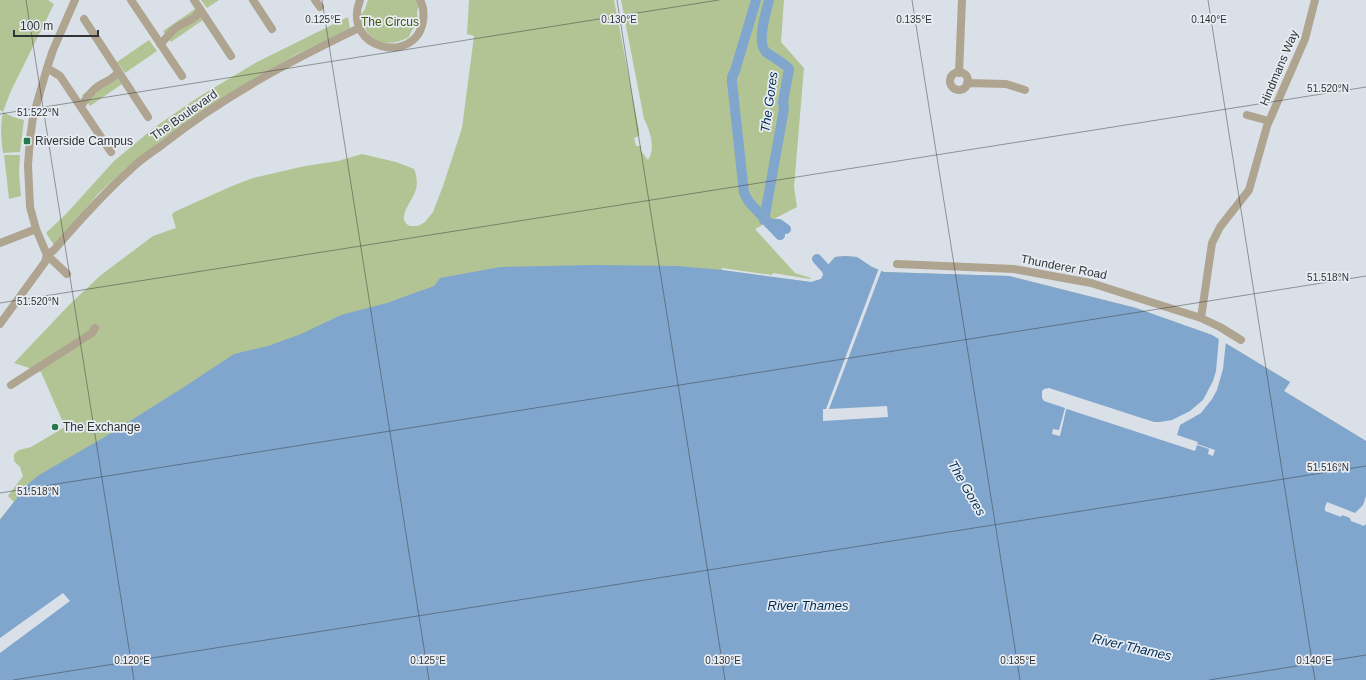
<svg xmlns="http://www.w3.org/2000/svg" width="1366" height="680" viewBox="0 0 1366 680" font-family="Arial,sans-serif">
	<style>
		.green { fill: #b2c493 }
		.water { fill: #81a6ce }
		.pier { fill: #dae0e7 }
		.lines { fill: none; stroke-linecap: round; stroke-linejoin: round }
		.river { stroke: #81a6ce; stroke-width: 10 }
		.minor { stroke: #aea48f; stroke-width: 8 }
		.ticks { fill: none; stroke: #313436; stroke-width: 1; stroke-opacity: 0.45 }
		.poi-dot { fill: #26794b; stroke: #e8edf4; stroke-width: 1.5 }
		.labels { text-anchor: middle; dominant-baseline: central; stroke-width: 3.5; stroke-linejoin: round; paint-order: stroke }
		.park-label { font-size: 12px; fill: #435708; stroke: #e8edf4 }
		.street-label { font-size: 12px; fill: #313436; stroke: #e8edf4 }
		.poi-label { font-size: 12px; fill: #313436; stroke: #e8edf4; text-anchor: start }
		.water-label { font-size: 13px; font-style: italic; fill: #032d52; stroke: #e8edf4 }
		.ticks-label { font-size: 10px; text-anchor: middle; fill: #313436; stroke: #e8edf4; stroke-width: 3.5; stroke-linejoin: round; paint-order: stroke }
	</style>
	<rect width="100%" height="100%" fill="#dae0e7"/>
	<!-- green -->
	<path class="green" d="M0,0h48l6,4 -44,89 -7,19 10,5 11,3 -4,32 -17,1c-2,-14 -3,-27 0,-41l-3,-2z
		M201,0h18l-12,8z
		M368,0h48l3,7c-3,4 -2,11 0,15l-1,3c-4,1 -8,8 -9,12 -18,10 -39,8 -46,-14 -1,-2 -3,-7 -2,-9 1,-1 2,-1 2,-2 3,-3 3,-8 5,-12z
		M469,0h145l25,130v6l-5,2 2,8h5v5l7,9c8,-11 2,-30 -4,-41l-23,-119h163l-3,42 23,26 -10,119 3,20 -42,22 40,44 16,5 -1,1 -37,-6 -1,2 -50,-7v2l89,12 10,-3 7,-14 7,-8 10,-1 12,1 15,10 12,5 125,4 127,32 76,27 78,47 -6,9 82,50 -1366,205v-127l14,-17 -6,-6 15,-20 -3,-9 -6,-6v-7l5,-4 12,-3 34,-20 -24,-55 -27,-9 56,-59 31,-29 52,-39 23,-8 -4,-13 2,-3 58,-26 21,-8 52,-12 33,-5 24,-7 34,8 18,7c3,7 4,15 1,23 -2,7 -15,22 -10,30 1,2 3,3 5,4h8l7,-4 8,-10 10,-26 19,-58 12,-92 -7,-2z
		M195,9l8,11 -32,22 -8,-11z
		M348,17l2,11 -55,27 -47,27 -44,28 -45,32 -34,27 -26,24 -45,52 -8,-12 20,-19 48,-53 41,-34 42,-29 60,-36z
		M149,40l8,11 -32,22 -8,-11z
		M114,73l8,11 -32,22 -8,-11z
		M4,155h16l-1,18 2,23 -12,3z"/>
	<!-- water -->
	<path class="water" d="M845,256l12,1 15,10 12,5 125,4 127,32 76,27 78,47 -6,9 82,50v239h-1366v-160l27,-35 12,-10 64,-37 81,-51 50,-33 34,-8 33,-12 40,-19 46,-12 33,-12 14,-5 6,-8 60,-11 93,-2 85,1 44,4 89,12 10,-3 7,-14 7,-8z"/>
	<!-- pier -->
	<path class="pier" d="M879,268l3,1 -53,140 58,-3 1,11 -65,4v-12h3z
		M1219,337l7,4 -3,28 -6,21 -5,9 -11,14 -21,12 -3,10 21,7 -1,2 18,6 -2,6 -5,-2 1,-5 -12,-4 -2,6 -128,-42 -1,1 -6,26 -8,-2 1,-5 6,1 6,-22 -21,-7 -2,-3v-7l2,-2 5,-1 105,34h6l12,-2 18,-9 13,-11 10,-19 3,-10z
		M1366,496v28l-2,2 -13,-5 -1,-3 -8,-3 -1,2 -16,-6v-4l2,-5 28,11 8,-8z
		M63,593l7,8 -70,52v-15z"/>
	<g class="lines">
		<!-- river -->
		<path class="river" d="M756,0l-21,71 -3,6v5l12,111 5,9 31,33
			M764,220l20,-111 -1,-7 6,-33c-7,-8 -16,-11 -23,-17 -10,-9 0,-40 3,-52
			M769,224h10l7,5
			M817,259l9,10 6,11"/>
		<!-- minor -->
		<path class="minor" d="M131,0l51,76
			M194,0l37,56
			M253,0l19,29
			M315,0l5,7
			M360,0c-19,50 56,66 63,21 1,-7 1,-14 -3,-21
			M84,19l64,98
			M160,44c6,-5 10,-12 16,-16 10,-8 19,-6 24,-19
			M47,68l13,8 51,76
			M950 81a9 9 0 1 1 18 0a9 9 0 1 1-18 0Z
			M959,73l3,-73
			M967,83l39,1 19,6
			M81,106c5,-7 9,-14 16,-19 8,-6 16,-7 21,-15
			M1247,115l22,6
			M0,243l36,-14
			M47,255l7,-5c24,-28 49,-56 77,-81 9,-9 20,-16 31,-24 60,-48 128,-84 197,-117
			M897,264l117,5 77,14 110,35 19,9 21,13
			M67,274l-20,-19 -11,-26 -6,-22 -2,-42 2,-26 3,-22 14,-49 6,-18 22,-50
			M1201,318l11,-75 8,-16 29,-37 18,-64 38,-87 10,-39
			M0,324l45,-62 2,-7
			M11,385l81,-52 3,-5"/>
	</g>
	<!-- ticks -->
	<path class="ticks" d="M26,0l108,680M322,0l107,680M617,0l108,680M912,0l108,680M1208,0l107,680M0,114l719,-114M0,303l1366,-216M0,493l1366,-217M13,680l1353,-214M1209,680l157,-25"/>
	<!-- markers -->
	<g class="poi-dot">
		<rect x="23" y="137" width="8" height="8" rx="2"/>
		<circle cx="55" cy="427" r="4"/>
	</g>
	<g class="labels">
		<!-- park labels -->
		<g class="park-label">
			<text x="390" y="22">The Circus</text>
		</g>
		<!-- street labels -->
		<g class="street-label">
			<text transform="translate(1279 68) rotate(-67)">Hindmans Way</text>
			<text transform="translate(184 115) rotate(-35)">The Boulevard</text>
			<text transform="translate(1064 267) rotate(11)">Thunderer Road</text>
		</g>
		<!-- poi labels -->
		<g class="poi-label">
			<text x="35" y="141">Riverside Campus</text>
			<text x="63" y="427">The Exchange</text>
		</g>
		<!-- water labels -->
		<g class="water-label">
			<text transform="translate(769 102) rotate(-82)">The Gores</text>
			<text transform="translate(967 488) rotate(60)">The Gores</text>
			<text x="808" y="605">River Thames</text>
			<text transform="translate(1132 647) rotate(13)">River Thames</text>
		</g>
	</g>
	<g class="ticks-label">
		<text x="323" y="23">0.125°E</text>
		<text x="619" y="23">0.130°E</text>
		<text x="914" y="23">0.135°E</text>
		<text x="1209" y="23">0.140°E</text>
		<text x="1328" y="92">51.520°N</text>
		<text x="38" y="116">51.522°N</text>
		<text x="1328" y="281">51.518°N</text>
		<text x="38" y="305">51.520°N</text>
		<text x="1328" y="471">51.516°N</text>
		<text x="38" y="495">51.518°N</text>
		<text x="132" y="664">0.120°E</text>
		<text x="428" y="664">0.125°E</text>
		<text x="723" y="664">0.130°E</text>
		<text x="1018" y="664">0.135°E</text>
		<text x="1314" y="664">0.140°E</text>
	</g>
	<!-- scale -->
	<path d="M14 30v6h84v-6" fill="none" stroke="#313436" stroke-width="2"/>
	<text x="20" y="30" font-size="12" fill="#313436" stroke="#e8edf4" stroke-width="3" paint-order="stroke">100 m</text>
</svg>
